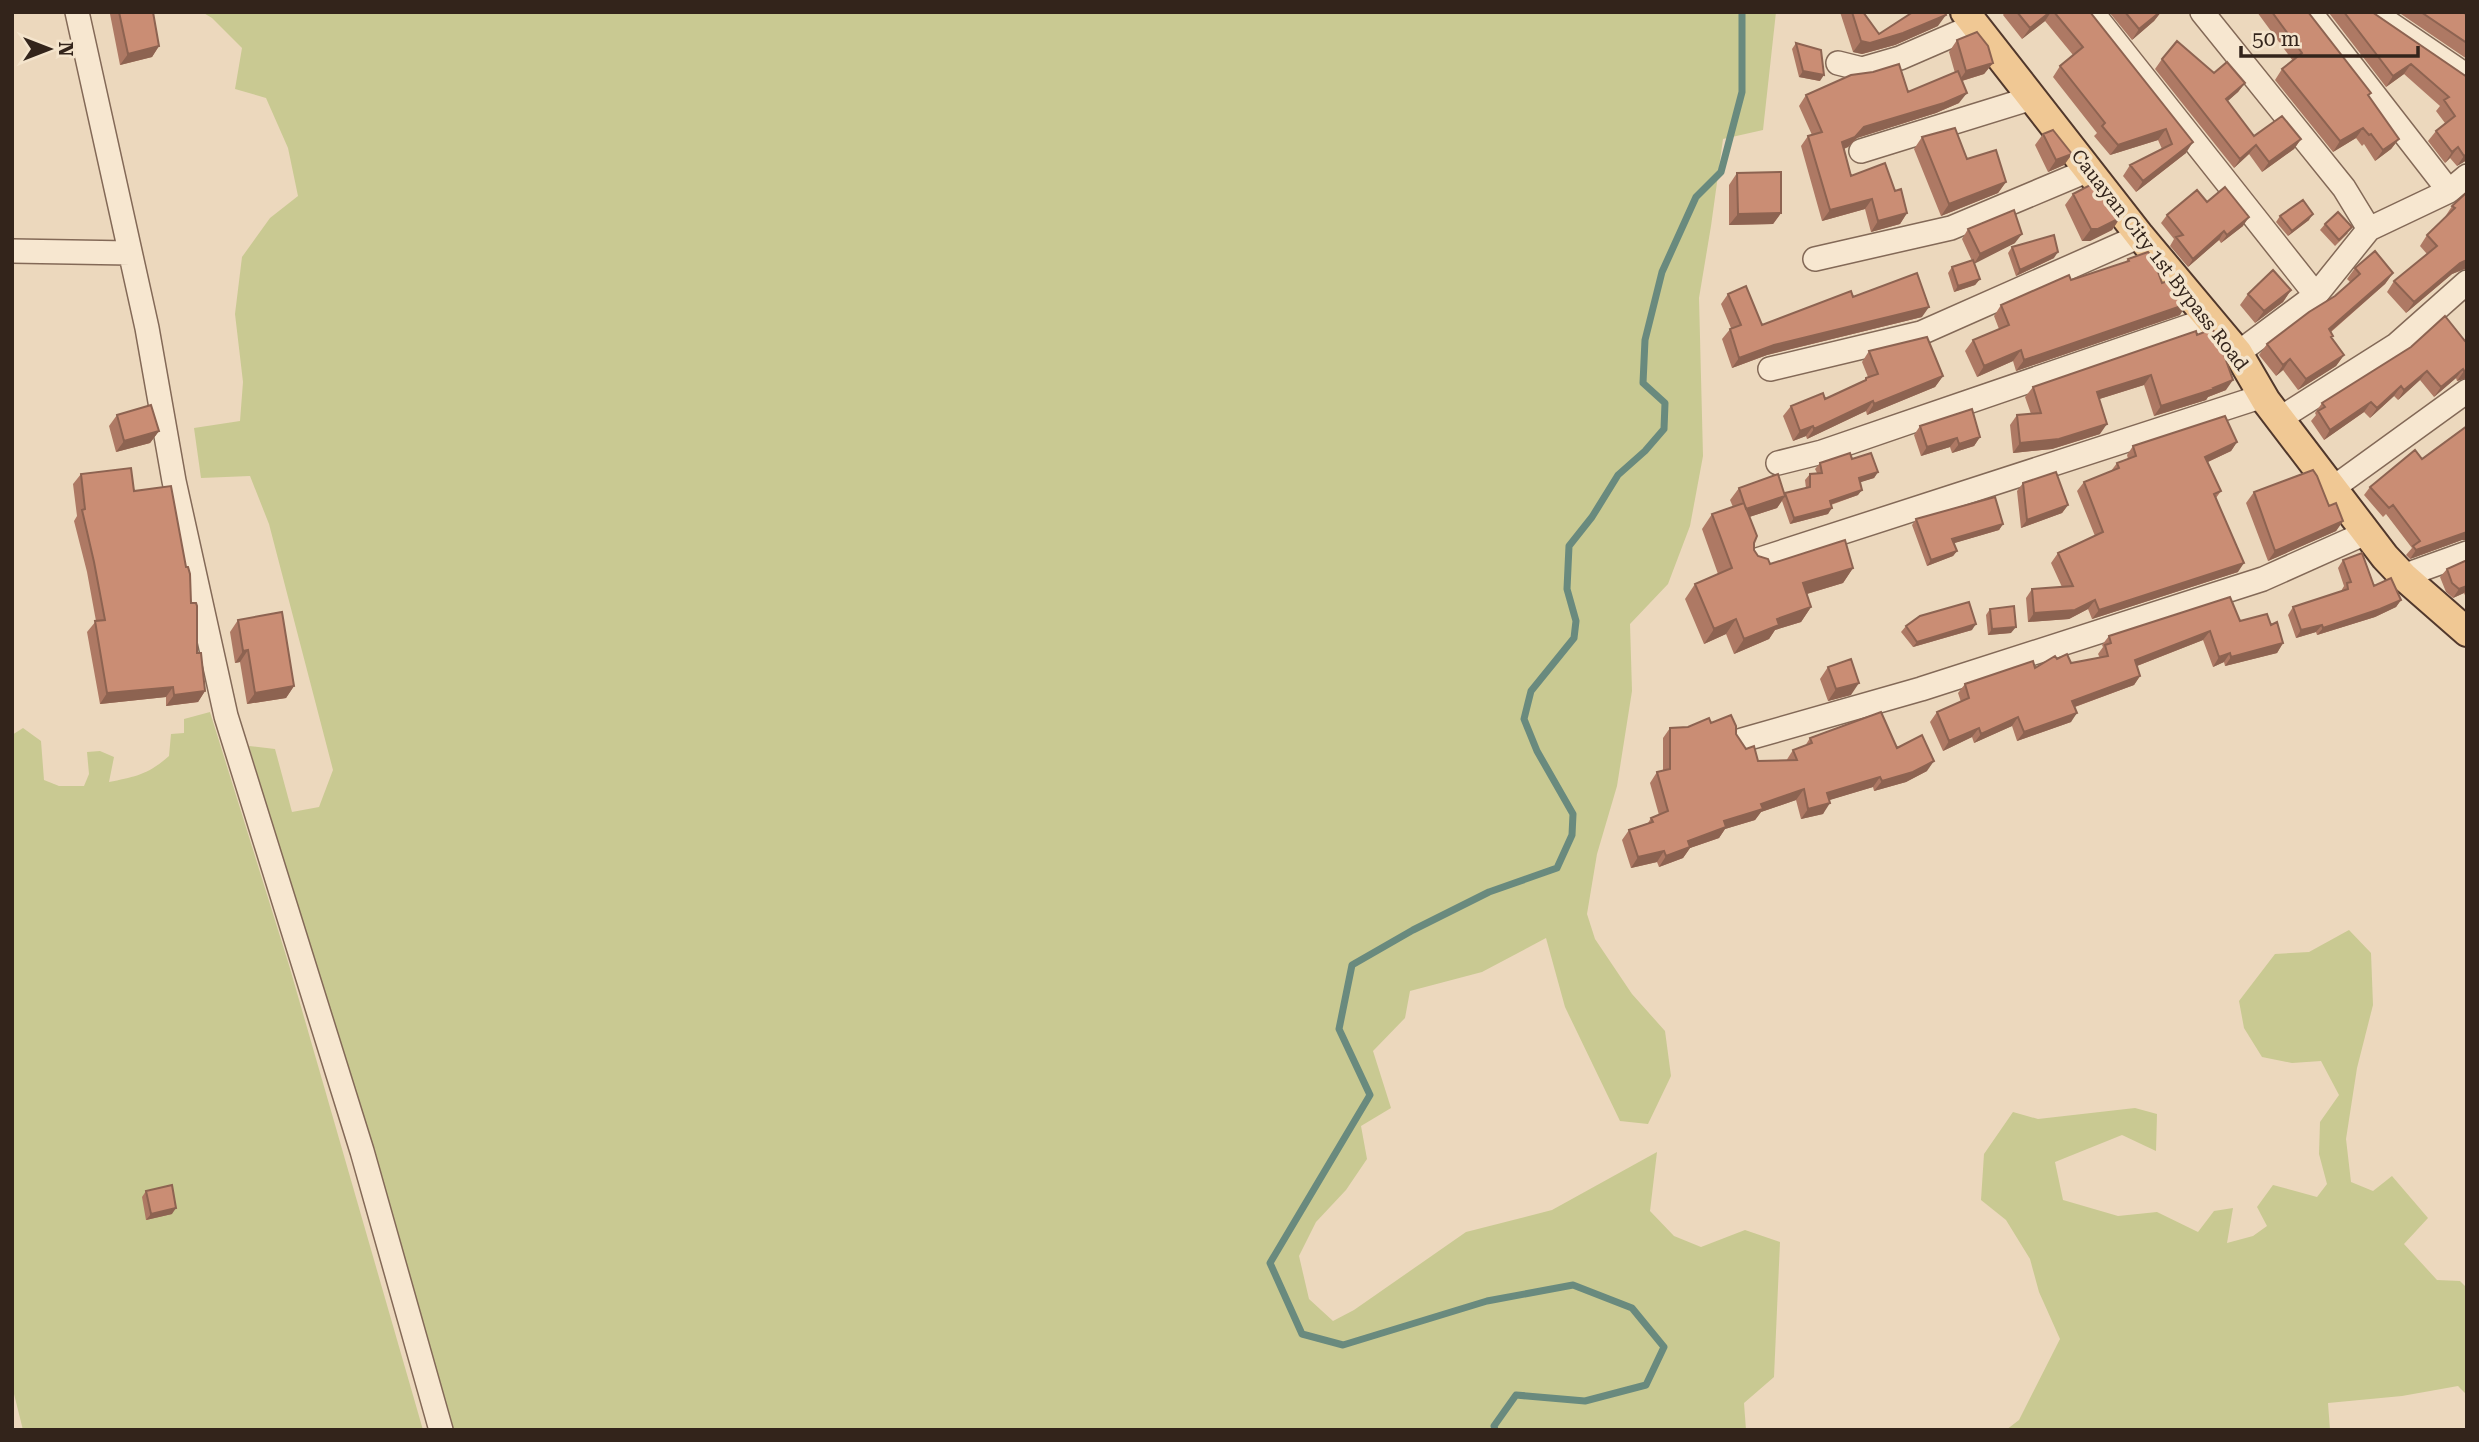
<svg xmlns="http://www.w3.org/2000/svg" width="2479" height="1442" viewBox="0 0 2479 1442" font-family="'Roboto Serif',serif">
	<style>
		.green { fill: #c9c992 }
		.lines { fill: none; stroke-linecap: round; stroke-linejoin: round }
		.stream { stroke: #698a7e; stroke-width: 7 }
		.minor-casing { stroke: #836957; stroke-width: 26 }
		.major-casing { stroke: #51382c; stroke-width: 32 }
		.minor { stroke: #f7e7d0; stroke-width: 23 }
		.major { stroke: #f0c894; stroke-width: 28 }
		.wall { fill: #ae7964 }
		.shaded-wall { fill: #8d6351 }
		.building { fill: #ca8d74; stroke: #8d6351; stroke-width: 2 }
		.labels { text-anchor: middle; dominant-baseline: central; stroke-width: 7; stroke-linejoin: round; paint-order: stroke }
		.street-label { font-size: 19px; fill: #33241b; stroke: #f4e4cc }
	</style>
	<rect width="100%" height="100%" fill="#ecd8bd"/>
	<!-- green -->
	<path class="green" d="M202,12h1574l-13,118 -40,9 -12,87 -12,72 4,158 -13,70 -22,58 -38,40 2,67 -15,95 -20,68 -10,60 8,25 37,55 33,37 6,45 -23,48 -28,-3 -55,-114 -19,-69 -64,34 -72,19 -5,27 -32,33 18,57 -30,18 6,33 -21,31 -30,32 -17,34 10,43 24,22 21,-11 112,-78 86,-22 105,-58 -7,59 24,25 27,11 44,-17 35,12 -6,135 -30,26 2,27h-1294l-203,-684 26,3 17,63 27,-5 14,-37 -64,-246 -19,-48 -49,2 -7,-50 46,-7 3,-39 -8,-68 7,-57 28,-39 28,-22 -10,-48 -22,-50 -31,-9 7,-41 -30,-30z
		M210,712l79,253 134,465h-400l-11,-44v-651l11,-7 18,13 3,39 15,6h25l5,-12 -2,-22 13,-1 14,6 -5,25c26,-5 40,-8 60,-26l2,-22 13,-1v-14z
		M2349,930l22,23 2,52 -16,63 -11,71 5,43 22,9 19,-15 36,42 -24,26 33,36 23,1 7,7v107l-9,-9 -56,10 -74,7 2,27h-324l13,-10 41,-81 -21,-47 -9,-33 -24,-39 -25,-20 3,-46 29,-42 25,7 97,-11 22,6 -1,37 -34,-16 -67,27 8,38 55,16 39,-4 41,20 16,-21 19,-3 -6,35 26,-7 14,-10 -10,-19 16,-22 44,12 10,-13 -8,-30 1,-32 19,-27 -18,-34 -29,2 -30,-6 -18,-29 -5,-27 36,-47 34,-2z"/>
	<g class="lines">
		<!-- stream -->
		<path class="stream" d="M1495,1430l-1,-4 22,-31 69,6 61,-16 18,-38 -32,-39 -59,-23 -86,16 -144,44 -41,-11 -32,-71 100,-168 -31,-66 13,-64 61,-35 76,-38 68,-24 15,-33 1,-21 -36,-63 -13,-32 7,-28 43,-53 2,-17 -9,-32 2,-43 23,-29 26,-42 27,-24 19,-22 1,-26 -22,-20 2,-43 17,-68 34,-75 25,-25 21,-80v-80"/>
		<defs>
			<path id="minor" d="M77,12l70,316 27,153 52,235 136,435 79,279
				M2092,12l224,283
				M2202,12l142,176 25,41
				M2310,12l139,179
				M2373,12l94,64
				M1838,63l24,6 38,-11 76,-33
				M1861,151l171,-53
				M12,251l118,2
				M1815,259l136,-31 138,-58
				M2238,353l78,-58 53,-66 80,-38 18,-15
				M1770,369l151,-36 219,-97
				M2279,419l117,-74 71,-63
				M1778,463l44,-11 388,-133
				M2333,488l134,-97
				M1757,560l506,-164
				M2403,576l64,-23
				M1742,740l179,-51 342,-110 105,-47"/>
			<path id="major" d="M1965,12l175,224 98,117 28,48 119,156 18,19 64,56"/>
		</defs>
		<!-- minor casing -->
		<use href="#minor" class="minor-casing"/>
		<!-- major casing -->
		<use href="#major" class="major-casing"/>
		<!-- minor -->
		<use href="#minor" class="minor"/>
		<!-- major -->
		<use href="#major" class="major"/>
	</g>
	<!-- wall -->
	<path class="wall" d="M112,12h41l6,34 -7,11 -32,8 -10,-51z
		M1840,12h23l16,22 59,-8 -43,19 -33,9 -9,-2z
		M2005,12h85l96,141 -50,39 -13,-16 7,-11 32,-16 -4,-9 -48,15 -16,-19 3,-3 -44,-56 7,-11 13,-11 -28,-34 -23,18 -19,-24z
		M2109,12h52l-7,9 -22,19z
		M2257,12h51l91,127 -8,10 -16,12 -11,-17 -2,2 -6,-8 -23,14 -58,-72 7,-11 11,-8z
		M2329,12h43l95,65v83l-10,6 -7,-8 -5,5 -17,-22 8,-10 9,-8 -9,-12 4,-5 -36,-32 -18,13 -57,-74z
		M2398,12h65l4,3v44z
		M1957,40l36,23 -9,11 -22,7 -3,22 -23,10 -79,25 -9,9 -4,2 7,27 44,15 12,22 -7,11 -29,8 -6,-23 -43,12 -21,-75 7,-10 4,-1 -13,-29 7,-11 102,-3 47,-19 -6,-21z
		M1796,43l24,38 -21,-4 -7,-28z
		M2162,59l52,14 31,10 -7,9 -11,9 27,35 47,3 -7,10 -32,23 -13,-18 -15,14 -79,-99z
		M2043,134l29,20 -8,11 -16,7 -13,-27z
		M1922,137l45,22 39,23 -8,11 -57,23 -27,-67z
		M1737,173l44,40 -8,11 -44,1v-40z
		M2467,192v76l-15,6 -46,39 -19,-21 7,-11 33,-27 -7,-8 7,-11 19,-18h-1l7,-11z
		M2073,194l47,24 -8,12 -22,11h-8l-17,-36z
		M2207,202l36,24 -22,17 -2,-3 -31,27 -18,-21 4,-7 -13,-16 6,-8z
		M2280,216l29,4 -21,16 -12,-14z
		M2325,224l23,9 -13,13 -15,-16z
		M1968,229l47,14 -41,20 6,16 -5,6 -21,7 -6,-19 4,-6 20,-6 -10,-22z
		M2012,247l42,11 -38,18 -8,-23z
		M2128,259l34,24 18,32 -164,56 -3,-10 -36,16 -12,-26 8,-11 26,-11 -5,-13 7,-11 70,-25 54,-17z
		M2355,268l38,5 -8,11 -54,48 2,4 -2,2 13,17 -8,11 -38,24 -15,-20 -7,6 -17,-21 8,-11 68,-48 16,-13 -4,-4z
		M2291,290l-8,12 -28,21 -15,-18 8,-11z
		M1728,294l34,31 91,-28 69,20 -155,38 -35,13 -10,-29 9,-11 -10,-24z
		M2196,331l30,59 -18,7 -2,3 -52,16 -10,-31 -45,14 1,35 -48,15 -39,4 -3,-28 7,-10 14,-1 -6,-17 8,-10z
		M2467,340v38l-10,3 -1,-3 -22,19 -14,-17 -22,20 -4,-4 -24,22 -6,-6 -40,28 -13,-19 5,-6 -1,-2 7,-10z
		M1869,351l74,25 -8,11 -68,28 -1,-4 -59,28 -1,-3 -13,5 -10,-25 8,-10 34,-7 39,-18 2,-3 2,-1 -6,-15z
		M117,415l42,16 -9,12 -34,9 -7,-26z
		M1920,426l60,11 -6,9 -22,7 -2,-6 -29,9 -7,-21z
		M2237,442l-6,9 -23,11 13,29 -5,7 22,74 -146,47 -4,-10 -19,10 -41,3 -2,-24 6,-9 30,-2 -11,-24 7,-10 37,-17 -18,-45 7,-9 27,-11 6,-8 11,-4 -1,-4 6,-9z
		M1852,459l26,13 -4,6 -14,4 -2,13 -27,10 -3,9 -38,10 -8,-23 -5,7 -28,9 5,33 4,6 12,8 83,4 -10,15 -36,11 4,13 -10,15 -26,8 -6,9 -35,15 -8,-20 -22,10 -19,-45 10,-15 23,-10 -16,-45 10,-15 21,-7 -3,-7 9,-12 45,6 1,-1 21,-5 -1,-8 5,-6 7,-1 -2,-4 5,-6z
		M81,474l53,17 57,112 6,50 8,38 -7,11 -32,4v-9l-66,7 -13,-72 9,-11 -9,-49 -13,-51 3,-5 -4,-32z
		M2023,483l45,22 -6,8 -41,15 -4,-37z
		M2370,487l92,53 -52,19 -4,-4 6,-7 -26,-34 -3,3 -19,-22z
		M2254,492l75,14 14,15 -7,10 -68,30 -22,-58z
		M1916,519l87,5 -4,6 -45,13 3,8 -4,5 -26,10 -15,-41z
		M2343,560l31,26 27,14 -5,7 -21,10 -58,18 -1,-3 -20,6 -8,-23 5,-8 48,-16 3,-5 -6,-18z
		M2467,560v40l-3,-7 -11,5 -7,-6 -6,-15 7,-8z
		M1990,609l21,24 -23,2 -2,-20z
		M238,620l56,66 -8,12 -39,6 -7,-42 -5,1 -5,-31z
		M2240,621l31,4 12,18 -6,10 -52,13 -1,-4 -11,5 -10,-27 -66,26 3,10 -6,9 -59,22 -4,15 -54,19 -5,-15 -38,17 -2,-6 -29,14 -13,-29 7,-10 24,-10 -3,-9 7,-9 70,-16 22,-9 14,4 29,-5 -2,-4 5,-7 -1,-2 7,-9z
		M1906,626l66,4 -59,17 -12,-15z
		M1828,667l23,28 -23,6 -8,-22z
		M1711,723l25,11 10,15 12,12h28l7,-11 12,-4 5,-8 87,10 30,23 -21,11 -32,9 -1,-4 -44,13 -6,14 -22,5 -5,-19 -35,12 -6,8 -30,9 -6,9 -29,10 -7,10 -24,9 -2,-5 -26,6 -9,-28 7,-10 19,-7 3,-5 8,-3 -9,-32 7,-11 6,-1v-33l7,-10 18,-1z
		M146,1191l26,23 -26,6 -4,-23z"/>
	<!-- shaded-wall -->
	<path class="shaded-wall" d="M2050,12h1l-6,9 -23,18 8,-11z
		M2160,12h1l-7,9 -22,19 7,-11z
		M1946,15l-8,11 -43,19 -33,9 -9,-2 8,-11z
		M159,46l-7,11 -32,8 8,-11z
		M1993,63l-9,11 -26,8 8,-11z
		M2411,64l-7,10 -18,13 7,-11z
		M1803,71l21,4 -4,6 -21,-4z
		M2245,83l-7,9 -19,17 7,-10z
		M1967,93l-8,10 -23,10 -79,25 -9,9 -13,5 7,-10 22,-15z
		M2363,128l-7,10 -23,14 7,-11z
		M2166,129l-8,11 -48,15 8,-10z
		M2301,139l-7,10 -32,23 7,-10z
		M2399,139l-8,10 -16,12 8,-11z
		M2193,142l-7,11 -50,39 7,-11z
		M2256,145l-7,9 -15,14 6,-9z
		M2458,147l-8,11 -5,5 7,-11z
		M2072,154l-8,11 -16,7 8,-12z
		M2467,154v6l-10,6 7,-10z
		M2006,182l-8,11 -57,23 8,-12z
		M1872,199l-7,10 -43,12 8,-11z
		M1781,213l-8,11 -44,1 9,-11z
		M1907,213l-7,11 -29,8 7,-11z
		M2313,214l-4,6 -21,16 4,-5z
		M2249,217l-6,9 -22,17 6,-8z
		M2120,218l-8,12 -22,11h-8l9,-12z
		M2224,231l-5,9 -31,27 5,-8z
		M2022,234l-7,9 -41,21 6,-10z
		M2058,252l-4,6 -38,18 4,-6z
		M2467,260v8l-15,6 -46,39 8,-11 46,-39z
		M2393,273l-8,11 -64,56 8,-11z
		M1980,279l-5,6 -21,7 4,-6z
		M2291,290l-8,12 -28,21 9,-12z
		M2187,304l-7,11 -164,56 8,-11z
		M1929,307l-7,10 -155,38 -35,13 7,-10 35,-13z
		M2021,350l-8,11 -36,16 7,-11z
		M2344,355l-8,11 -38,24 8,-11z
		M2290,359l-7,11 -7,6 7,-11z
		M2463,369l-7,9 -22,19 7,-10z
		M2467,370v8l-10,3 7,-10z
		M2427,371l-7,9 -22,20 6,-10z
		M2151,375l-7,10 -54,17 7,-10z
		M1943,376l-8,11 -68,28 7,-11z
		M2233,380l-7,10 -18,7 -2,3 -52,16 7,-10z
		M2401,386l-7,10 -24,22 7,-10z
		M1873,401l-7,10 -59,28 7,-10z
		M2371,402l-7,10 -40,28 6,-10z
		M2107,424l-7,10 -48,15 -39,4 7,-10z
		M1813,426l-7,10 -13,5 7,-10z
		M159,431l-9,12 -34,9 8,-11z
		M1980,437l-6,9 -22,7 7,-9z
		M1957,438l-7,9 -29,9 6,-9z
		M2237,442l-6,9 -32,15 6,-9z
		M1878,472l-4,6 -19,6 4,-6z
		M1862,490l-4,5 -32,11 4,-5z
		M1785,496l-8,12 -40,13 8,-12z
		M2068,505l-6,8 -41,15 6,-8z
		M1832,508l-4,6 -38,10 4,-6z
		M2343,521l-7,10 -68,30 7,-10z
		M2003,524l-4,6 -51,15 4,-6z
		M2467,532v8h-5l-52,19 6,-9z
		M1957,551l-4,5 -26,10 4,-6z
		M2244,563l-6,9 -146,47 7,-9z
		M1853,568l-10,15 -50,15 10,-15z
		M2467,586v3l-3,4 -11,5 6,-9z
		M2095,600l-7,9 -19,10 -41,3 6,-9z
		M2401,600l-5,7 -21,10 -58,18 6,-7z
		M1811,607l-10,15 -26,8 -6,9 -35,15 10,-15 33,-20z
		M1736,619l-10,15 -22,10 10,-15z
		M1976,624l-4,6 -59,17 4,-5z
		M2322,625l-6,7 -20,6 5,-8z
		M2016,627l-5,6 -23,2 4,-6z
		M2210,631l-7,9 -74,29 6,-9z
		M2283,643l-6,10 -52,13 6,-9z
		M248,650l-8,12 -5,1 8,-12z
		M2230,653l-6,9 -11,5 6,-10z
		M2140,676l-6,9 -68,25 6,-9z
		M1859,683l-8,12 -23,6 8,-12z
		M294,686l-8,12 -39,6 8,-11z
		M173,687l-7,10 -66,7 7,-11z
		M205,691l-7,11 -32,4 8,-11z
		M2077,713l-6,9 -54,19 7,-9z
		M2018,717l-6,9 -38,17 7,-9z
		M1979,728l-7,9 -29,14 6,-10z
		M1934,761l-7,10 -21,11 -32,9 8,-10z
		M1880,777l-7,10 -53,16 7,-10z
		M1804,789l-8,11 -35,12 -6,8 -30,9 -6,9 -29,10 -7,10 -24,9 7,-11 22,-15 36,-20 37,-17z
		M1830,803l-7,11 -22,5 7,-10z
		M1664,851l-7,11 -26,6 7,-11z
		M176,1208l-4,6 -26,6 5,-6z"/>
	<!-- building -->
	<path class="building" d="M119,12h34l6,34 -31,8z
		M1852,12h11l16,22 34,-22h32l1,3 -43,18 -33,10 -9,-2z
		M2017,12h33l-20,16z
		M2054,12h36l103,130 -50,39 -13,-16 42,-21 -6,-15 -48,16 -16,-19 3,-3 -45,-57 23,-19z
		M2125,12h35l-21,17z
		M2272,12h36l63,81 -3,2 31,44 -16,11 -12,-16 -2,1 -6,-7 -23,13 -58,-72 20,-16z
		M2344,12h28l95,65v77l-3,2 -6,-9 -6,5 -16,-21 19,-15 -11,-16 5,-3 -38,-33 -18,12z
		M2421,12h42l4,3v28z
		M1977,32l11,14 5,17 -27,8 -9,-31z
		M2177,41l37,32 13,-11 18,21 -19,16 28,37 28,-20 19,23 -32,23 -13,-17 -16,14 -78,-100z
		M1796,43l25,7 3,25 -21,-4z
		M1899,64l9,28 50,-21 9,22 -23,10 -80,24 -9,10 -13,5 9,34 34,-13 10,28 6,-2 6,24 -29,8 -6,-22 -42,11 -22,-74 14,-4 -16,-37 45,-20 22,-3z
		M1955,128l12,31 29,-9 10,32 -57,22 -27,-67z
		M2053,130l19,24 -16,6 -13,-26z
		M1781,172v41l-43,1 -1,-41z
		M2094,183l26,35 -22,11h-7l-18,-35z
		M2225,187l24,30 -22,18 -3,-4 -31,28 -17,-22 7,-2 -16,-20 30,-25 10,12z
		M2467,192v68l-7,3 -46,39 -20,-21 43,-35 -10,-11 28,-27 -3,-2z
		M2303,200l10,14 -21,17 -12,-15z
		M2014,210l8,24 -42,20 -12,-25z
		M2338,212l14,15 -13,13 -14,-16z
		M2054,235l4,17 -38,18 -8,-23z
		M2375,251l18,22 -64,56 4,7 -2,1 13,18 -38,24 -16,-20 -7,6 -16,-21 42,-32 26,-16 25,-22 -5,-6z
		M2148,252l5,6 9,25 9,-3 13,15 3,9 -163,56 -3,-10 -37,16 -11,-26 36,-15 -8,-20 68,-30 2,5 58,-19 -1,-2z
		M1973,260l7,19 -22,7 -6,-19z
		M2273,270l18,20 -27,21 -16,-17z
		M1917,273l12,34 -155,38 -35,13 -9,-29 11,-4 -13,-31 18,-8 16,39 89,-34 2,6z
		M2445,316l20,25 2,-1v30l-3,1 -1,-2 -22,18 -14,-16 -23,19 -3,-4 -24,22 -6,-6 -41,28 -12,-19 7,-4 -3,-4 89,-56z
		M2212,329l5,6 16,45 -20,8 1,1 -53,17 -10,-31 -54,17 10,32 -48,15 -39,4 -3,-28 24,-2 -8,-26 163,-56 1,4z
		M1927,337l16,39 -69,28 -1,-3 -59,28 -1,-3 -13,5 -9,-25 32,-13 2,6 41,-19v-2l12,-4 -9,-23z
		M151,405l8,26 -35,10 -7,-26z
		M1972,409l8,28 -21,7 -2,-6 -30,9 -7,-21z
		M2225,416l12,26 -32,15 16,34 -7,3 30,69 -145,47 -4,-10 -20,10 -41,3 -2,-24 41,-3 -15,-33 45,-21 -19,-50 35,-14 -2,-5 19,-7 -3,-10z
		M2467,426v106l-51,18 -3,-4 7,-5 -27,-36 -4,3 -19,-21 45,-37 7,9z
		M1850,453l2,6 19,-6 7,19 -19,6 3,12 -32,11 2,7 -38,10 -9,-25 25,-6v-13l12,-1 -2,-10z
		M131,468l3,23 37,-5 15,81h2l2,7 1,29h5l1,3v47h4l4,38 -31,4 -1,-8 -66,6 -12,-72 10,-1 -11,-58 -12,-52 3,-1 -4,-35z
		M2313,470l4,6 12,30 7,-3 7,18 -68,30 -21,-59z
		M2056,472l12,33 -41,15 -4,-37z
		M1778,474l7,22 -39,13 -7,-21z
		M1995,497l8,27 -51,15 5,12 -26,9 -15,-41z
		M1744,503l13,33 -3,7v7l4,6 10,3 2,5 75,-24 8,28 -50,15 8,24 -34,12 2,6 -35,14 -8,-20 -22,10 -19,-45 37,-16 -20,-54z
		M2362,553l12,33 17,-8 10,22 -21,9 -57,19 -1,-3 -21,5 -8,-23 55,-18 -1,-6 4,-1 -8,-22z
		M2467,560v26l-8,3 -7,-6 -5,-14z
		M2230,597l10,24 27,-7 4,11 6,-3 6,21 -52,14 -1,-4 -11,4 -9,-26 -75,29 5,16 -68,25 5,12 -53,19 -6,-15 -37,17 -2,-6 -30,13 -12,-29 32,-14 -4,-14 68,-23 2,7 20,-12 2,3 10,-5 4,9 37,-7 -3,-11 6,-2 -2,-7z
		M1969,602l7,22 -59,18 -11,-16 14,-10z
		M2014,606l2,21 -24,2 -2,-20z
		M282,612l12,74 -39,7 -7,-43 -5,1 -5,-31z
		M1851,659l8,24 -23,6 -8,-22z
		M1881,712l16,36 25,-13 12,26 -21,11 -31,9 -2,-4 -53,16 3,10 -22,6 -4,-20 -43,15 2,5 -39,12 2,6 -38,14 2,6 -24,9 -2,-5 -26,6 -9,-27 24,-8 -2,-4 17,-7 -11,-39 13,-3v-41l18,-1 21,-9 2,5 20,-8 5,11v8l10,15 8,-3 4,15 39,-1 -4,-10 19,-7 -2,-5z
		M172,1185l4,23 -25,6 -5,-23z"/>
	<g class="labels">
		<!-- street labels -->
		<g class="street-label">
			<text transform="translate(2160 260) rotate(52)">Cauayan City 1st Bypass Road</text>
		</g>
	</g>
	<!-- border -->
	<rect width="2479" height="1442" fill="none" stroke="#33241b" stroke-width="28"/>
	<!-- north arrow -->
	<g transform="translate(49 49) rotate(90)" stroke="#f4e4cc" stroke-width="5" paint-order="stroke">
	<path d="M0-5L12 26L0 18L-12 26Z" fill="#33241b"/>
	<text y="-10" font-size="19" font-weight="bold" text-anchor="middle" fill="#33241b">N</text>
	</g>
	<!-- scale -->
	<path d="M2241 46v10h177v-10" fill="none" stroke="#33241b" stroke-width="3.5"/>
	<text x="2252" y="46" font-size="21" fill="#33241b" stroke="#f4e4cc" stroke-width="5" paint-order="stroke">50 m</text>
</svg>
